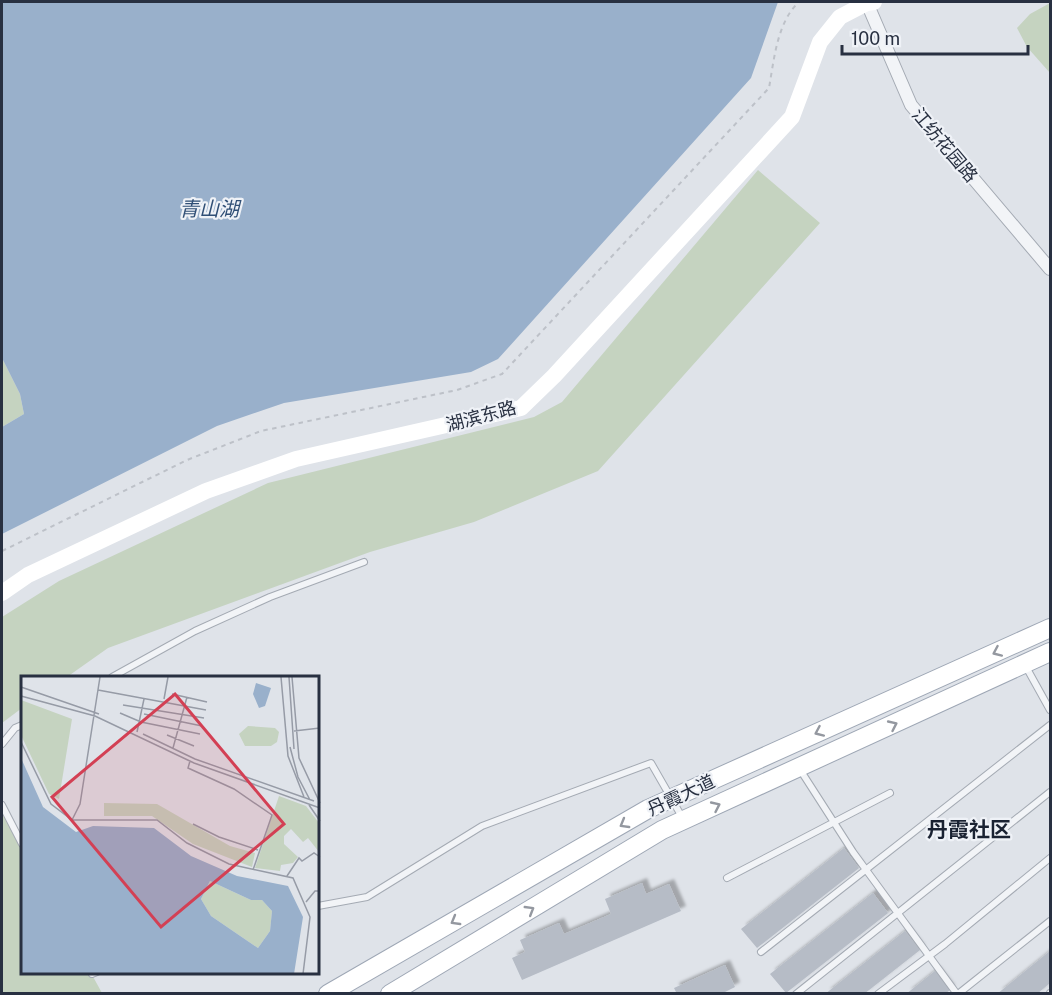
<svg xmlns="http://www.w3.org/2000/svg" width="1052" height="995" viewBox="0 0 1052 995" font-family="'Public Sans','Noto Sans SC',sans-serif">
	<style>
		.green { fill: #c5d3c0 }
		.water { fill: #99b0cb }
		.building { fill: #b6bcc6; filter: url(#shadow) }
		.lines { fill: none; stroke-linecap: round; stroke-linejoin: round }
		.lane-casing { stroke: #a4aab3; stroke-width: 8 }
		.street-casing { stroke: #a4aab3; stroke-width: 14 }
		.primary-casing { stroke: #9ea7b5; stroke-width: 20 }
		.path { stroke: #bdc1c8; stroke-width: 2; stroke-dasharray: 4.5 4.5; stroke-linecap: butt }
		.lane { stroke: #f2f4f7; stroke-width: 6 }
		.street { stroke: #f2f4f7; stroke-width: 12 }
		.secondary { stroke: #fff; stroke-width: 16 }
		.primary { stroke: #fff; stroke-width: 18 }
		.oneway { stroke: #9498a0 }
		.labels { text-anchor: middle; dominant-baseline: central; stroke-width: 4.5; stroke-linejoin: round; paint-order: stroke }
		.street-label { font-size: 18px; fill: #283041; stroke: #eff2f7 }
		.water-label { font-size: 20px; font-style: italic; fill: #304f76; stroke: #eff2f7 }
		.quarter-label { font-size: 21px; font-weight: bold; fill: #1a2232; stroke: #eff2f7 }
		.inset-road { fill: none; stroke: #969ba6; stroke-width: 1.5 }
		.view { fill: #d34054; fill-opacity: 0.15; stroke: #d34054; stroke-width: 3 }
		.inset-edge { fill: none; stroke: #283041; stroke-width: 3 }
	</style>
	<defs>
		<filter id="shadow"><feDropShadow dx="5" dy="-5" stdDeviation="1.5" flood-color="#0004"/></filter>
	</defs>
	<rect width="100%" height="100%" fill="#dfe3e9"/>
	<!-- green -->
	<path class="green" d="M1050,3v70l-23,-26 -10,-19 13,-14z
		M758,170l62,53 -222,248 -124,51 -104,30 -262,96 -41,29h-45v31l-20,15v-106l57,-36 209,-98 266,-66 28,-15z
		M2,358l18,36 4,20 -22,13z
		M2,813l20,38v121l69,1 11,20h-100z"/>
	<!-- water -->
	<path class="water" d="M2,2h776l-27,76 -253,281 -27,13 -187,31 -67,23 -215,108v-107l22,-13 -4,-20 -18,-36z"/>
	<!-- building -->
	<path class="building" d="M844,848l15,20 -102,80 -16,-19z
		M642,883l4,11 23,-10 12,27 -159,69 -10,-22 13,-6 -5,-12 39,-17 5,11 47,-20 -6,-15z
		M873,893l15,20 -102,80 -16,-19z
		M905,931l15,19 -56,44h-39z
		M1050,951v32l-13,11h-40z
		M725,965l10,22 -14,7h-44l-3,-6z
		M935,971l15,19 -5,4h-39z"/>
	<g class="lines">
		<defs>
			<path id="lane" d="M1025,665l25,45
				M112,677l83,-46 75,-34 94,-35
				M2,744l13,-16 7,-3
				M799,768l54,84 104,142
				M2,805l20,39
				M727,878l163,-85
				M318,906l49,-9 115,-71 169,-63 31,54
				M761,952l289,-227
				M92,972v2l5,-2
				M796,994l254,-202
				M878,994l67,-50 105,-86
				M958,994l92,-73
				M1050,994v-1"/>
			<path id="street" d="M867,3l44,102 139,164"/>
			<path id="primary" d="M328,994l320,-185 402,-181
				M390,994l272,-164 388,-178"/>
		</defs>
		<!-- lane casing -->
		<use href="#lane" class="lane-casing"/>
		<!-- street casing -->
		<use href="#street" class="street-casing"/>
		<!-- primary casing -->
		<use href="#primary" class="primary-casing"/>
		<!-- path -->
		<path class="path" d="M2,551l185,-91 74,-29 196,-41 45,-16 267,-286c5,-28 8,-66 30,-86"/>
		<!-- lane -->
		<use href="#lane" class="lane"/>
		<!-- street -->
		<use href="#street" class="street"/>
		<!-- secondary -->
		<path class="secondary" d="M2,593l26,-18 178,-84 90,-32 225,-51 33,-32 238,-259 28,-75 20,-25 27,-14 7,-1"/>
		<!-- primary -->
		<use href="#primary" class="primary"/>
	</g>
	<!-- one-way arrows -->
	<defs><path id="oneway-chevron" d="M-2-3.5L2.5 0L-2 3.5" fill="none" stroke-width="1.6" stroke-linecap="round" stroke-linejoin="round" transform="scale(1.5)"/></defs>
	<g class="oneway">
		<use href="#oneway-chevron" transform="translate(997 652) rotate(156)"/>
		<use href="#oneway-chevron" transform="translate(893 725) rotate(-25)"/>
		<use href="#oneway-chevron" transform="translate(819 732) rotate(156)"/>
		<use href="#oneway-chevron" transform="translate(716 806) rotate(-25)"/>
		<use href="#oneway-chevron" transform="translate(624 824) rotate(150)"/>
		<use href="#oneway-chevron" transform="translate(530 910) rotate(-31)"/>
		<use href="#oneway-chevron" transform="translate(455 921) rotate(150)"/>
	</g>
	<g class="labels">
		<!-- street labels -->
		<g class="street-label">
			<text transform="translate(945 145) rotate(50)">江纺花园路</text>
			<text transform="translate(481 416) rotate(-15)">湖滨东路</text>
			<text transform="translate(681 795) rotate(-25)">丹霞大道</text>
		</g>
		<!-- water labels -->
		<g class="water-label">
			<text x="209" y="209">青山湖</text>
		</g>
		<!-- quarter labels -->
		<g class="quarter-label">
			<text x="969" y="829">丹霞社区</text>
		</g>
	</g>
	<!-- overview -->
	<g transform="translate(21 676)">
		<rect width="298" height="298" fill="#dfe3e9"/>
		<path d="M0,24l51,19 -13,80 -10,-5 -28,-59zM227,50l27,2 4,4 -2,10 -6,4h-26l-6,-12zM258,120l27,10 13,17v29l-11,-14 -5,4 -12,-13 -7,7v8l14,13 -5,6 -12,2 -1,6 -25,-3zM83,127l53,1 73,42 25,7 -3,14 -59,-23 -41,-28h-48zM189,205l41,19h11l10,11 -2,20 -12,17 -47,-32 -10,-17z" fill="#c5d3c0"/>
		<path d="M235,7l15,5 -6,18 -6,2 -6,-14zM0,82l22,49 33,25 17,-6 61,2 37,28 46,20 51,10 15,31 -9,57h-273zM189,205l41,19h11l10,11 -2,20 -12,17 -47,-32 -10,-17z" fill="#99b0cb" fill-rule="evenodd"/>
		<path class="inset-road" d="M260,1l7,79 16,41M268,1l5,72M271,1l7,81 21,45M0,11l78,27M77,14l108,20M151,18l35,8M0,20l74,20 99,47 126,45M143,23l4,-22M102,29l81,13M99,37l21,9 59,12M123,38l58,12M273,55l26,-3M116,56l7,-33M122,58l52,25 119,42M146,59l27,11M0,66l30,62 21,16h85l30,23 42,21 64,14 17,39 -7,57M269,71l8,30 12,23M152,72l14,-51M169,85l-2,7 46,21 38,26 -19,55M288,129l11,16M51,144l8,-16 20,-127M172,148l26,13 39,13M266,200l12,-18 3,3 12,-8 6,4M285,226l9,-11h5"/>
		<path class="view" d="M154,18l109,130 -123,103 -109,-130z"/>
		<rect width="298" height="298" class="inset-edge"/>
	</g>
	<!-- border -->
	<rect width="1052" height="995" fill="none" stroke="#283041" stroke-width="6"/>
	<!-- scale -->
	<path d="M842 45v9h186v-9" fill="none" stroke="#283041" stroke-width="3"/>
	<text x="851" y="45" font-size="18" fill="#283041" stroke="#eff2f7" stroke-width="4.5" paint-order="stroke">100 m</text>
</svg>
